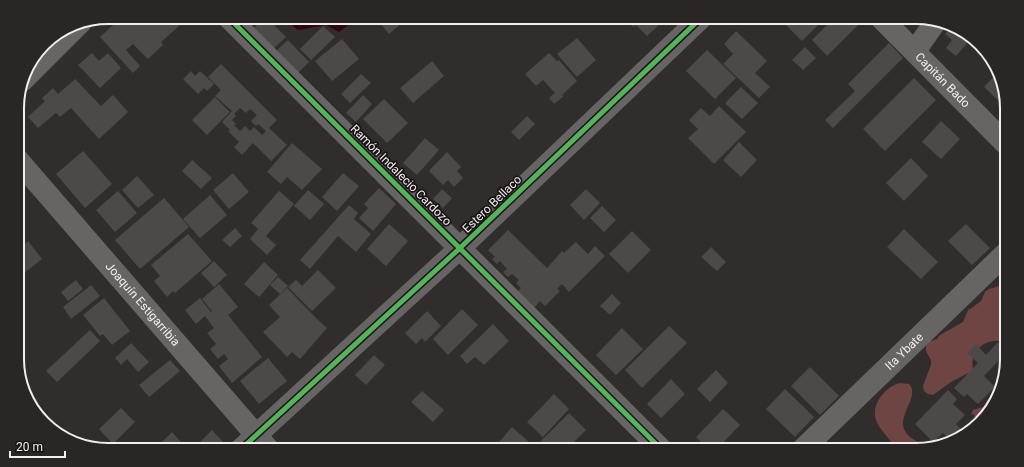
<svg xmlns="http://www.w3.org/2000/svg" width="1024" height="467" viewBox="0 0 1024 467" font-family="Roboto,sans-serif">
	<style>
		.green { fill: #6f4544 }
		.water { fill: #2d070a }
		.building { fill: #4d4949; fill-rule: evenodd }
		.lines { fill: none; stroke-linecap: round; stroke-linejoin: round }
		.minor { stroke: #676464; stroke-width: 22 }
		.major { stroke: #696564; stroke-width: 22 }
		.cycleway-casing { stroke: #191515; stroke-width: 8 }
		.cycleway { stroke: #56b35d; stroke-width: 5 }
		.labels { text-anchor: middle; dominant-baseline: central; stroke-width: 3.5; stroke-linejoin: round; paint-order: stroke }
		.street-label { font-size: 12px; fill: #f5eeee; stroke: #191515 }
		.rim { fill: none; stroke: #f5eeee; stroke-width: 2 }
	</style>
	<rect width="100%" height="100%" fill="#322d2d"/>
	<!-- green -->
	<path class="green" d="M1007,284v59c-18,-8 -38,6 -34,26l-3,3 -19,10 -18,13 -5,-1 -4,-3 -1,-5 8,-21v-5l-5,-9v-5l3,-4 8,-3 3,-4 23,-13 6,-14v2l12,-9 4,-9 4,-3z
		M899,383l10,1c16,17 -35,45 22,63l-9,3h-25c-10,-17 -30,-28 -19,-49 5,-9 11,-14 21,-18z
		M1001,388l-1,6 -25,31 -1,-11 -3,1 2,-5 10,-3 9,-13z"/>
	<!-- water -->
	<path class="water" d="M286,17h67l-2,6 -12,9 -13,-7 -28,5 -11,-9z"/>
	<!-- building -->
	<path class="building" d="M122,17h49l8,9 -18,16 2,3 -15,14 -15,-15 -7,6 14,16 -7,7 -33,-36z
		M264,17h2l20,20 -16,15 -20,-20z
		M382,17h27l-20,17 -9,-11 4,-4z
		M628,17h22l8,9 -11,10 -11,-11 -3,2 -7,-8z
		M786,17h40l-24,24 -20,-20z
		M835,17h27l2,2 -37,37 -15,-16z
		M953,25l18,14 -15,17 -10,-8 6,-8 -7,-6z
		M323,26l12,11 -24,23 -11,-11z
		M736,31l31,30 -12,12 15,14 -11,11 -36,-34 10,-10 -9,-10z
		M577,38l19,22 -19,17 -20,-23z
		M342,39l17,20 -27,22 -17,-20z
		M288,40l21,22 -11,11 -22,-22z
		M889,43l14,15 -70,70 -8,-8 30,-29 -7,-7z
		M805,47l11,11 -13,12 -11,-10z
		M707,50l29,28 -21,21 -29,-28z
		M92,53l7,8 9,-8 13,15 -21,20 -22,-23z
		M549,53l8,8 2,-1 18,21 -15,14 2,1 -10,8 -5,-6 6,-5 -12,-13 -7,6 -11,-12z
		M432,61l12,15 -31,27 -13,-15z
		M221,64l56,56 -8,8 18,17 -16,16 -18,-18 -11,12 -8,-8 5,-5 -11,-11 2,-1 -8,-8 10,-11 -17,-15 6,-6 -13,-13zM240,108l6,5 4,-4 7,6 -6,6 5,5 2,-2 8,7 -4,4 -8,-8 -4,4 -5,-5 -5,5 -6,-6 2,-1 -4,-4 4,-4 -2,-2z
		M191,71l4,5 5,-5 14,13 -7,7 -3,-3 -6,6 -15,-15z
		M997,73l9,23v12l-22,-21z
		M361,74l10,9 -21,20 -9,-9z
		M914,78l22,22 -51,51 -22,-22z
		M75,79l26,27 12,-11 15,17 -29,27 -28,-31 -11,9 -4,-4 -18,15 -10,-11 17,-16 -3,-3 11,-10 5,6z
		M741,87l17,16 -16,16 -17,-16z
		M363,95l9,9 -16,18 -10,-9z
		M215,97l15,15 -23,23 -15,-15z
		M384,99l24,24 -21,20 -24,-24z
		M719,106l27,26 -32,32 -26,-26 10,-9 -9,-9 12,-12 9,8z
		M527,116l8,8 -16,16 -8,-8z
		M941,121l19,18 -19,20 -19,-17z
		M425,138l14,12 -22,25 -14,-12z
		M739,142l18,18 -16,17 -18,-17z
		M292,143l30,26 -20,21 -15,-13 -6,7 -14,-12z
		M83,151l29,33 -27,24 -29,-34z
		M447,152l14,15 -4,4 6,7 -9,9 -6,-7 -5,5 -14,-14z
		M911,158l17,18 -24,25 -18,-18z
		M192,160l20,18 -11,11 -19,-18z
		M233,173l16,19 -20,17 -16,-19z
		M343,173l16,13 -22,25 -15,-14z
		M137,176l17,19 -16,13 -16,-18z
		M379,188l17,16 -23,27 -14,-13 9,-10 -4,-4z
		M442,189l10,9 -9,10 -10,-9z
		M586,189l14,14 -16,17 -14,-15z
		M308,190l16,14 -14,16 -16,-14z
		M118,191l19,22 -22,19 -19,-22z
		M279,191l15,13 -28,32 10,9 -9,10 -17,-16 8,-10 -7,-6z
		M210,195l17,20 -27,23 -17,-19z
		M164,198l25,29 -49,42 -25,-29z
		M349,205l9,8 -4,6 17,15 -15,18 -18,-16 -28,33 -10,-9z
		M602,206l14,14 -12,12 -14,-14z
		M389,224l19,17 -22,25 -19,-17z
		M966,224l24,24 -18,17 -24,-24z
		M235,228l7,8 -12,11 -8,-7z
		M904,229l34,33 -17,17 -34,-32z
		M508,230l39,38 15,-17 2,2 12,-11 12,12 7,-8 10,10 -36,36 -7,-8 -5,5 3,2 -15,15 -5,-5 -6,7 -17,-16 4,-4 -5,-5 3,-3 -7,-6 -4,3 -5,-5 4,-3 -7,-8 -3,3 -5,-5 3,-2 -7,-7z
		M632,231l19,19 -23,23 -19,-19z
		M188,234l24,27 -37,32 -2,-2 -6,6 -13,-16 6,-5 -9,-11z
		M28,241l14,18 -24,19v-29z
		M711,247l15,15 -9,9 -16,-14z
		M214,261l13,14 -13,12 -13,-14z
		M264,262l14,13 -19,22 -15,-13z
		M318,270l18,18 -24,23 -24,-24 8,-7 6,6z
		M278,277l10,9 -8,8 -10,-9z
		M76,280l7,9 -15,12 -7,-9z
		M219,284l19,23 -10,8 34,42 -30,26 -13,-17 9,-7 -4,-5 -6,5 -8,-10 6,-5 -9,-11 7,-5 -9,-12 -9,8 -11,-14 15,-12 11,14 1,-1 -10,-12z
		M91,285l9,11 -29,23 -8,-12z
		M287,288l30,31 10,9 -27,31 -8,-7 -5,5 -24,-25 17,-15 -11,-12z
		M612,294l9,9 -11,12 -10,-9z
		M104,298l26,33 -18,14 -9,-11 -3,2 -17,-21z
		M462,309l16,16 -30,30 -15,-16z
		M427,311l14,15 -16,16 -3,-4 -6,6 -11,-11z
		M493,324l16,17 -25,24 -9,-8 -8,7 -7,-8z
		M669,326l18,17 -45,45 -17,-18z
		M622,328l21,21 -27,26 -20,-20z
		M90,330l10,11 -43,41 -11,-11z
		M998,342l9,10 -23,24 11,11 -17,17 -11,-10 -3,3 -10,-9 24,-25 -11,-10 9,-9 10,11z
		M131,343l18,19 -11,10 -11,-13 -6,6 -6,-7z
		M374,355l11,10 -19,20 -11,-10z
		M268,358l19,23 -28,23 -19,-23z
		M170,360l10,11 -31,26 -10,-12z
		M810,367l29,29 -19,19 -29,-29z
		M716,370l12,13 -18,19 -13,-13z
		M671,379l14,15 -24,24 -14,-14z
		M785,389l29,28 -19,20 -29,-28z
		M948,390l9,9 -4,5 12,11 -9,9 11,11 -17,5 -7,-7 -10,9 -18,-18z
		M422,391l22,19 -11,12 -22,-20z
		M554,394l15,15 -26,28 -16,-15z
		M121,408l14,14 -22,22 -14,-15z
		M723,409l17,16 -24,25h-7l-13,-13z
		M569,413l17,17 -20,20h-34z
		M512,427l18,16 -6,7h-16l-9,-8z
		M212,430l11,12 -7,8h-24z
		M172,432l16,18h-25l-4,-5z
		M753,444l6,6h-12z"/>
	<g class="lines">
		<!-- minor -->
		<g class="minor">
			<path d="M228,17l434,433"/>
			<path id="s1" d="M880,17l126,127"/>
			<path d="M915,51l21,-30"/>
			<path id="s2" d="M17,159l252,291"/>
			<path d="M240,450l220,-202 242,-231"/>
			<path id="s3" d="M802,450l205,-198"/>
		</g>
		<!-- major -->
		<path class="major" d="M23,80l58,-58"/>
		<defs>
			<path id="cycleway" d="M228,17l434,433
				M240,450l220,-202 242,-231"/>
		</defs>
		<!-- cycleway casing -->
		<use href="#cycleway" class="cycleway-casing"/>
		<!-- cycleway -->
		<use href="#cycleway" class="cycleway"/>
	</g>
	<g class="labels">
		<!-- street labels -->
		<g class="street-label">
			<text stroke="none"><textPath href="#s1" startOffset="89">Capitán Bado</textPath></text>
			<text transform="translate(401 175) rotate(45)">Ramón Indalecio Cardozo</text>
			<text transform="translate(492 204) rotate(-44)">Estero Bellaco</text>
			<text stroke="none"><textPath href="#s2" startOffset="192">Joaquín Estigarribia</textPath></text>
			<text stroke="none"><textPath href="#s3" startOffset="142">Ita Ybate</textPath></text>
		</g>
	</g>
	<!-- crop -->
	<path d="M0 0H1024V467H0ZM108 24H916A84 84 0 0 1 1000 108V359A84 84 0 0 1 916 443H108A84 84 0 0 1 24 359V108A84 84 0 0 1 108 24Z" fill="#2b2626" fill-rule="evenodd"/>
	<path class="rim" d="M108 24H916A84 84 0 0 1 1000 108V359A84 84 0 0 1 916 443H108A84 84 0 0 1 24 359V108A84 84 0 0 1 108 24Z"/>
	<!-- scale -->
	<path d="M10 451v6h55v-6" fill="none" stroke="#f5eeee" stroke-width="2"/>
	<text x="16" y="451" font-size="12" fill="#f5eeee" stroke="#191515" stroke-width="3" paint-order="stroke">20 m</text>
</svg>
